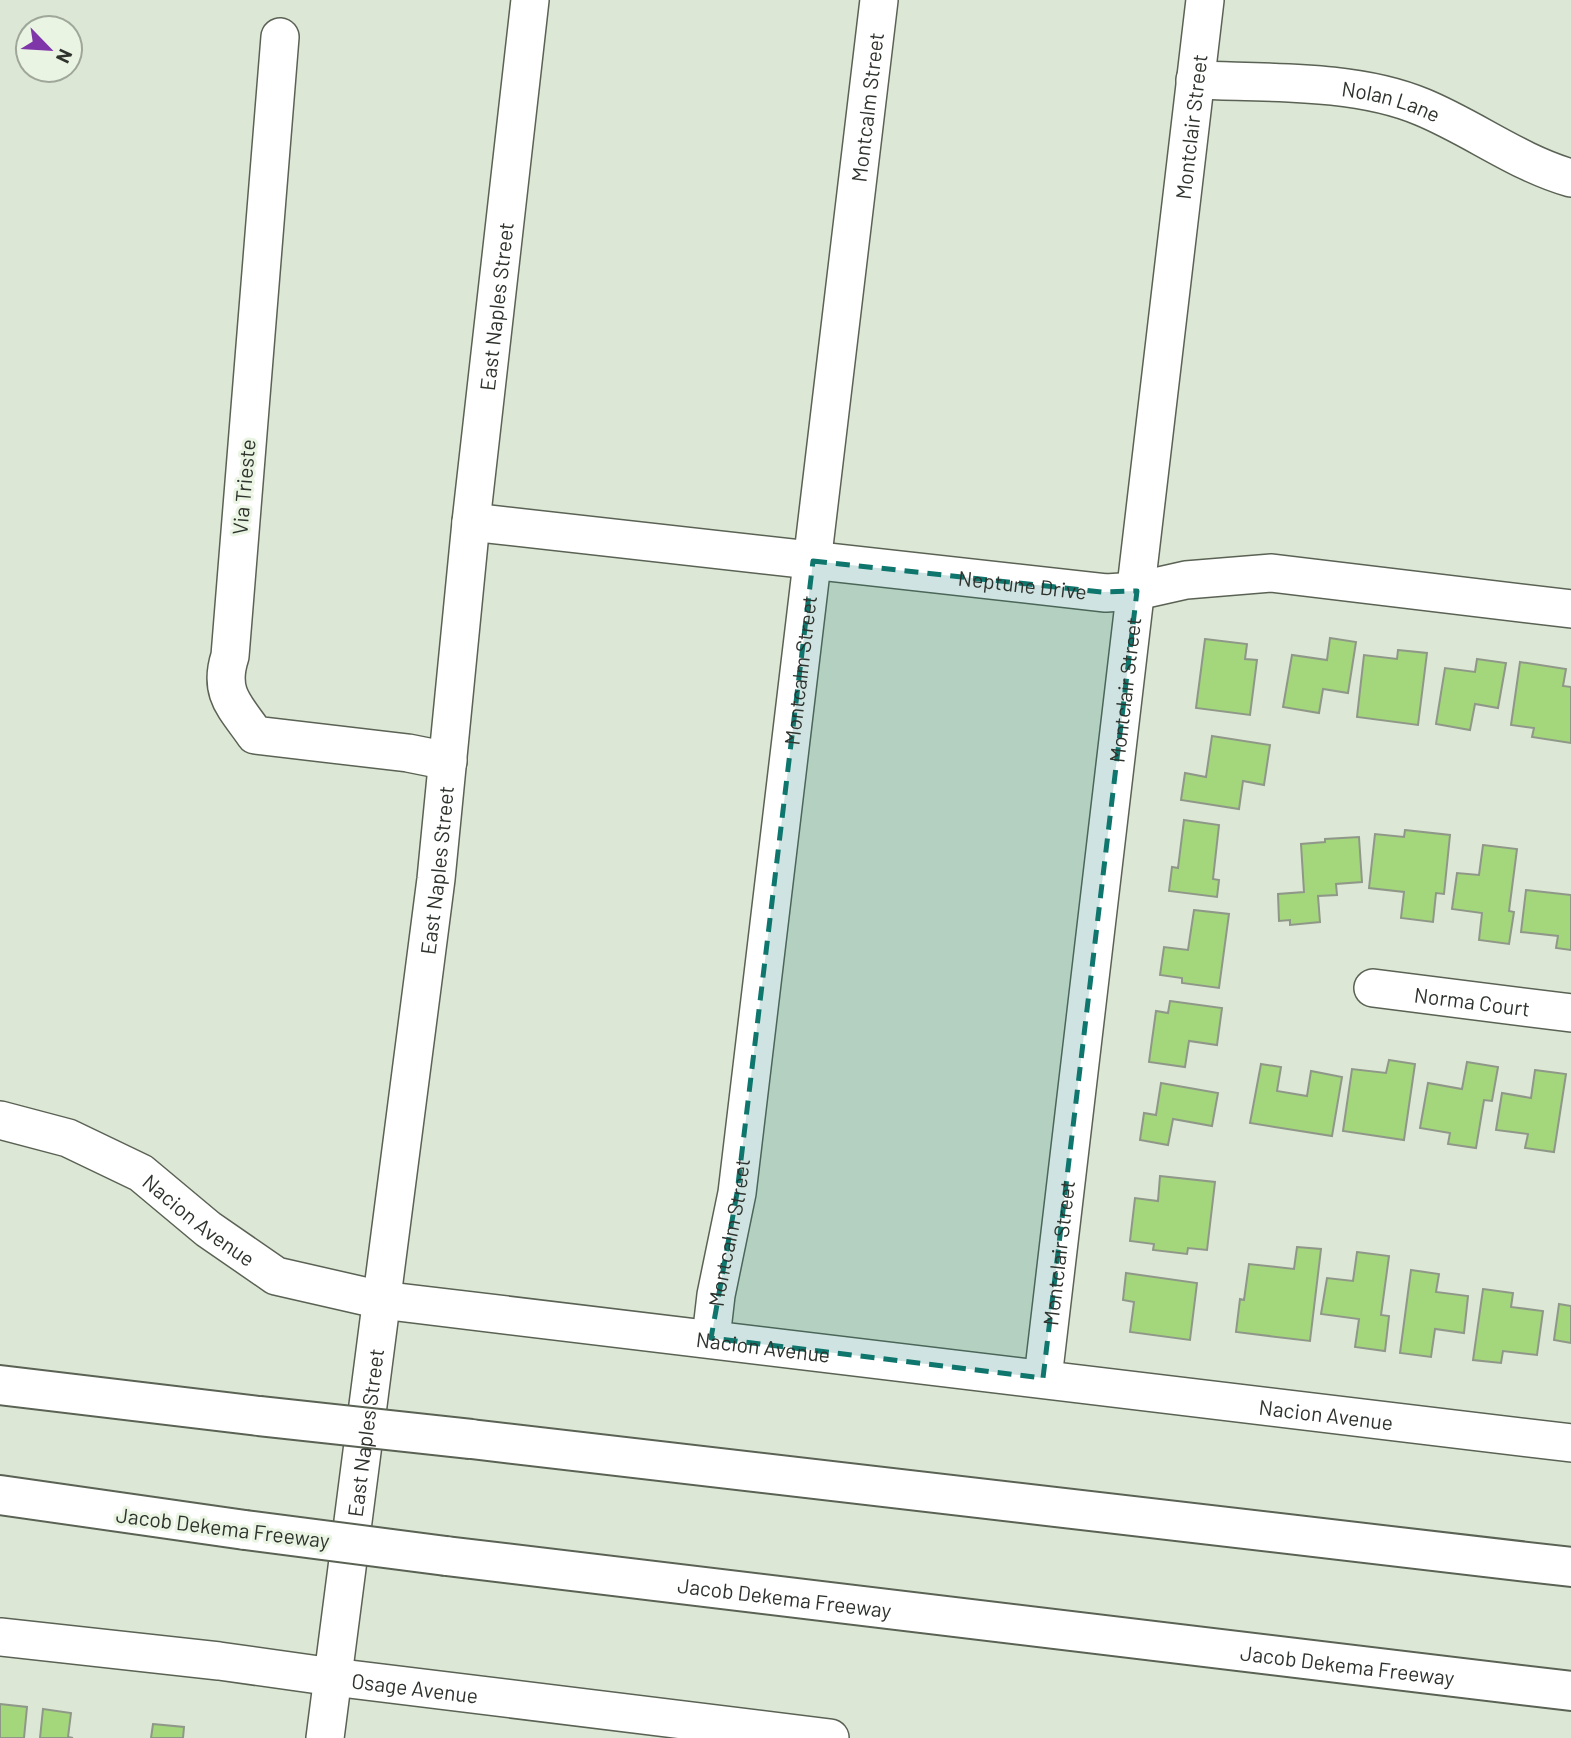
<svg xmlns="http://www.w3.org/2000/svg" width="1571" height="1738" viewBox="0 0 1571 1738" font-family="Barlow,sans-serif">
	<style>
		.building { fill: #a4d67c; stroke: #8f9888; stroke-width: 2 }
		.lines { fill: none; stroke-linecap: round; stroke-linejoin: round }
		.minor-casing { stroke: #5a6254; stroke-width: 40 }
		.highway-casing { stroke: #5a6254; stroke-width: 42 }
		.minor { stroke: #fff; stroke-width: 37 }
		.highway { stroke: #fff; stroke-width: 38 }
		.highway-bridge-casing { stroke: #5a6254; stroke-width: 42; stroke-linecap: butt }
		.highway-bridge { stroke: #fff; stroke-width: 38 }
		.marked { fill: #0f766e; fill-opacity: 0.2; stroke: #0f766e; stroke-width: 5; stroke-dasharray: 14 9; stroke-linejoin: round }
		.labels { text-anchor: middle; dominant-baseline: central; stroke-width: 6; stroke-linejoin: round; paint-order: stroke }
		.street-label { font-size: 21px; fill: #2f332d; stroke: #eaf4e3 }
	</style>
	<rect width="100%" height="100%" fill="#dde7d6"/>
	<!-- building -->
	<path class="building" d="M1330,638l26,4 -8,51 -25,-4 -4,24 -36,-6 9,-52 35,5z
		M1205,639l42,5 -2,15 12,1 -7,55 -54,-7z
		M1398,650l29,3 -9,72 -61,-8 7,-62 33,4z
		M1477,659l29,4 -8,45 -23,-4 -5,26 -34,-6 9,-56 30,4z
		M1520,662l46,7 -3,17 8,1v56l-39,-6 2,-9 -23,-3z
		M1212,736l58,9 -6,40 -21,-4 -4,28 -58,-9 4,-27 21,4z
		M1184,820l35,5 -6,54 6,1 -2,17 -48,-6 3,-24 6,1z
		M1405,830l45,5 -6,59 -8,-1 -3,29 -32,-4 3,-26 -35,-4 6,-54 29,3z
		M1359,837l3,45 -26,2 1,11 -19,1 2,26 -30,3v-5l-11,1 -1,-27 26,-2 -3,-48 24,-2v-3z
		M1483,845l34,4 -8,62 5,1 -5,32 -30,-4 3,-27 -30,-4 5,-36 22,2z
		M1526,890l45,5v55l-15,-2 2,-12 -37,-4z
		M1194,910l35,4 -10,74 -37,-5v-5l-22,-3 4,-28 24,3z
		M1170,1001l52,7 -5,37 -28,-4 -4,26 -36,-5 7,-51 12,2z
		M1389,1060l26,4 -11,76 -61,-9 9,-62 34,4z
		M1467,1062l31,5 -6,34 -8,-1 -8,48 -28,-4 2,-11 -30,-5 8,-45 34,6z
		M1261,1064l20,3 -4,24 30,5 4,-25 31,6 -10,59 -82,-13z
		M1535,1070l31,4 -12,78 -29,-4 3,-14 -32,-4 6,-37 29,5z
		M1161,1083l57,10 -6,33 -39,-7 -5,26 -28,-5 4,-27 12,2z
		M1160,1176l55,6 -8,68 -19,-2 -1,6 -34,-4 1,-6 -24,-3 5,-43 23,3z
		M1297,1247l24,2 -11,92 -74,-9 4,-33 4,1 5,-36 45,5z
		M1357,1252l32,4 -8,59 8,1 -4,35 -30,-4 4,-28 -38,-5 6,-36 26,3z
		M1411,1270l28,4 -3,18 32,4 -4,37 -29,-4 -4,28 -31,-4z
		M1126,1273l71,10 -7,57 -60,-8 4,-30 -11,-2z
		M1483,1289l30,4 -2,14 32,4 -6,44 -34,-4 -2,12 -28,-3z
		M1559,1304l12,2v37l-17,-3z
		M0,1704l27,3 -3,31h-24z
		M43,1709l28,4 -3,24 5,1h-33z
		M153,1724l31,3 -1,11h-32z"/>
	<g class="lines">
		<defs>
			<g id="minor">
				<path d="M280,37l-50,619c-12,37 5,50 25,79l153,18 40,8"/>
				<path id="s1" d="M1195,80c72,3 161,-1 227,27 51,21 96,56 149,71"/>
				<path id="s2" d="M471,522l635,71 31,-2 49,-11 86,-7 299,36"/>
				<path id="s3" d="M1373,988l198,25"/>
				<path id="s4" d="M0,1120l68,18 73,35 67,56 68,47 105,24 1190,143"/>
				<path id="s5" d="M711,1338l5,-43 21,-102 142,-1193"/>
				<path id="s6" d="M1043,1378l162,-1378"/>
				<path id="s7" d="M0,1637l219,24 114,16 497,61"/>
				<path id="s8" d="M325,1738l111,-859 35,-357 59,-522"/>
			</g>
			<g id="highway">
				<path d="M0,1385l259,31"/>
				<path d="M471,1439l1100,128"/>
				<path d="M0,1495l245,35"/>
				<path id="s9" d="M446,1556l1125,135"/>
			</g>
		</defs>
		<!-- minor casing -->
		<use href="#minor" class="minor-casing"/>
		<!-- highway casing -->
		<use href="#highway" class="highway-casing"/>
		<!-- minor -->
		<use href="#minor" class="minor"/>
		<!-- highway -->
		<use href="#highway" class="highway"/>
		<defs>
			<path id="highway-bridge" d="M259,1416l212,23
				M245,1530l201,26"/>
		</defs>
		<!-- highway-bridge casing -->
		<use href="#highway-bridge" class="highway-bridge-casing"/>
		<!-- highway-bridge -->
		<use href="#highway-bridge" class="highway-bridge"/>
	</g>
	<!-- marked area -->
	<path class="marked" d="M813,561l289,31 35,-1 -94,787 -332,-40 26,-145z"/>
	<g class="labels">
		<!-- street labels -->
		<g class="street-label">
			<text stroke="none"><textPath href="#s1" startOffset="198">Nolan Lane</textPath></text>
			<text stroke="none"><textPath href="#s5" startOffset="1241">Montcalm Street</textPath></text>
			<text stroke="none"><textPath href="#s6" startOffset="1260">Montclair Street</textPath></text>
			<text stroke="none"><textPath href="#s8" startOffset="1442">East Naples Street</textPath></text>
			<text transform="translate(243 487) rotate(-85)">Via Trieste</text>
			<text stroke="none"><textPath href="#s2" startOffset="555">Neptune Drive</textPath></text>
			<text stroke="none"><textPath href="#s5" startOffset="674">Montcalm Street</textPath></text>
			<text stroke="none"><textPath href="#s6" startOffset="693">Montclair Street</textPath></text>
			<text stroke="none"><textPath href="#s8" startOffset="875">East Naples Street</textPath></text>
			<text stroke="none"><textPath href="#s3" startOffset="100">Norma Court</textPath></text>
			<text stroke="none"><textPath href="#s4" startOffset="226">Nacion Avenue</textPath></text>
			<text stroke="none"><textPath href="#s5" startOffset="107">Montcalm Street</textPath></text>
			<text stroke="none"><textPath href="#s6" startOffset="126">Montclair Street</textPath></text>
			<text stroke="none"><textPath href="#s4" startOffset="814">Nacion Avenue</textPath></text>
			<text stroke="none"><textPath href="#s4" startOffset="1381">Nacion Avenue</textPath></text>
			<text stroke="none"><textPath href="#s8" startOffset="308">East Naples Street</textPath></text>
			<text transform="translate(223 1527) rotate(7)">Jacob Dekema Freeway</text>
			<text stroke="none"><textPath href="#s9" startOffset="341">Jacob Dekema Freeway</textPath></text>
			<text stroke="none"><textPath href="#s9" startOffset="908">Jacob Dekema Freeway</textPath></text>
			<text stroke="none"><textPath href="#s7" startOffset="418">Osage Avenue</textPath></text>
		</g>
	</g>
	<!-- north arrow -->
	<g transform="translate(49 49) rotate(115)"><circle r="33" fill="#eaf4e3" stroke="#9fa79a" stroke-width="2"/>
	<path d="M0-5L12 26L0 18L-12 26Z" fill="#7f36a8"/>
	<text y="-10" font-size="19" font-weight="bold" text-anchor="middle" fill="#2f332d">N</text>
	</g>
</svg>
